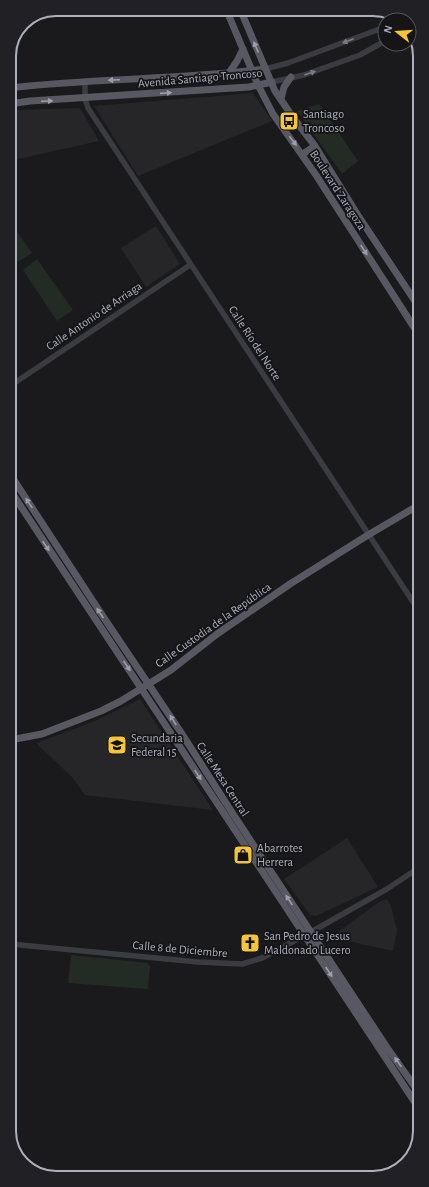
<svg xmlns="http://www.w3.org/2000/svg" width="429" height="1187" viewBox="0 0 429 1187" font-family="'Alegreya Sans',sans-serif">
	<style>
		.built { fill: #262629 }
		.green { fill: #222b24 }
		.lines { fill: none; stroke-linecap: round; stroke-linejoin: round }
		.minor { stroke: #3b3c42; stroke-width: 5.5 }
		.major { stroke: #575861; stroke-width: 7 }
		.oneway { fill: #7a7c85 }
		.oneway2 { fill: #9c9eaa }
		.labels { text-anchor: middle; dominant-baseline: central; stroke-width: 3.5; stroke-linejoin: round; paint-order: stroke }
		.street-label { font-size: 12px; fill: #adb0bc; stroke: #151518 }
		.poi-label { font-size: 12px; fill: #adb0bc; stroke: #151518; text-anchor: start }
		.rim { fill: none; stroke: #adb0bc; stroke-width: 2 }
	</style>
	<rect width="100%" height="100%" fill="#1a1a1c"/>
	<!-- built -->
	<path class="built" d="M253,93l19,28 -134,55 -44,-70z
		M80,108l19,33 -90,20v-50l7,-1z
		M156,226l24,38 -34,23 -25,-39z
		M140,699l73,111 -128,-15 -13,-18 -36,-34 59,-22z
		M347,838l31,49 -62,29 -6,-1 -26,-36z
		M387,899l4,8 6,23 -4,21 -62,-14 48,-35z"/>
	<!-- green -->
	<path class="green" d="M319,104l39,57 -16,13 -45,-63z
		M9,220l23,33 -14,9 -9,-13z
		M37,259l36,51 -16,11 -34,-51z
		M71,955l76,8 3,3 -2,22 -1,1 -79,-6z"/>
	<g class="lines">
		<!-- minor -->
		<path class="minor" d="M409,33l9,12
			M265,69l23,-6 97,-36
			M85,82v17l3,9 331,503
			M272,82l32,-7 56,-20 25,-14
			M10,386l180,-121
			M10,944l188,18 44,2 20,-6 49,-26 76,-43 33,-22"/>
		<!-- major -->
		<path class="major" d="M226,9l32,76 15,29 43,61 103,160
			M240,9l35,82 17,25 23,30 44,71 60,90
			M229,73l8,-12 6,-12
			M9,88c85,-10 171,-8 256,-19
			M281,99l3,-12 7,-10
			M9,104l21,-3 219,-14 23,-5
			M303,154l12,-8
			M10,474l90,138 82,122 49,77 157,238 32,45
			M10,490l410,620
			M10,740l32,-6 59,-23 20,-10 50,-31 46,-36 73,-50 78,-49 51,-30"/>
	</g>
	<!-- one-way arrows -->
	<defs><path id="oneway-solid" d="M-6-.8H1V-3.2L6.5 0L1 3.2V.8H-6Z"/></defs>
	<g class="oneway">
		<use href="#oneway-solid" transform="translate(348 41) rotate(159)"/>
		<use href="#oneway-solid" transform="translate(310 73) rotate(-19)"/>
	</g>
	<g class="oneway2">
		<use href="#oneway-solid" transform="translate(256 47) rotate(-113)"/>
		<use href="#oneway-solid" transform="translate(114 80) rotate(177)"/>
		<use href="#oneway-solid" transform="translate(166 93) rotate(-4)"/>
		<use href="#oneway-solid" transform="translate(47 101) rotate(-3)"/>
		<use href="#oneway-solid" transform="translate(293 141) rotate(53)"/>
		<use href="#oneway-solid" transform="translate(364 250) rotate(57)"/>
		<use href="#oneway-solid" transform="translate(29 503) rotate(-124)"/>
		<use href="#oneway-solid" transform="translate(46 546) rotate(56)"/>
		<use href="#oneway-solid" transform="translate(100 613) rotate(-124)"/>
		<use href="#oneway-solid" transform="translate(127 666) rotate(56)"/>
		<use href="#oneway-solid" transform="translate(173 720) rotate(-123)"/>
		<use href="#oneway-solid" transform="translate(198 775) rotate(57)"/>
		<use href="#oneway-solid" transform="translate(289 900) rotate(-124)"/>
		<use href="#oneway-solid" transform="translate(329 972) rotate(57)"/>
		<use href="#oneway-solid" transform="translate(398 1062) rotate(-125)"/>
	</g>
	<!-- icons -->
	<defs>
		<symbol id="bus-square" viewBox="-11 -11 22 22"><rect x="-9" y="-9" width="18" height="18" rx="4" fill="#f4c43a" stroke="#151518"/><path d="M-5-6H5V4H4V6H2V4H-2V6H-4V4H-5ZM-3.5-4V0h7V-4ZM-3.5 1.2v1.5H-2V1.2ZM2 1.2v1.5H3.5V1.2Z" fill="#111"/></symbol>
		<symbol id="school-square" viewBox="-11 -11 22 22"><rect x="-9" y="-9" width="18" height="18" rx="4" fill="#f4c43a" stroke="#151518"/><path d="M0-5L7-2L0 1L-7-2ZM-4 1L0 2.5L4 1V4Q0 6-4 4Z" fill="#111"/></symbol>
		<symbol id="shop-square" viewBox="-11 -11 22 22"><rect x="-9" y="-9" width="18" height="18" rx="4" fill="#f4c43a" stroke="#151518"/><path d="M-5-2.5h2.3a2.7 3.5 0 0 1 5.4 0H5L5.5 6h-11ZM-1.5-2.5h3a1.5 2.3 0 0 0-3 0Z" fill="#111"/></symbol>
		<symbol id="church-square" viewBox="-11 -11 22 22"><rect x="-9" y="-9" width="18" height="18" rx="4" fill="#f4c43a" stroke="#151518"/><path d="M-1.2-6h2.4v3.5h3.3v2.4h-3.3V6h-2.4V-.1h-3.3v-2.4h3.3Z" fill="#111"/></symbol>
	</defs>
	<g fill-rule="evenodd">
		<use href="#bus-square" x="278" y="110" width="22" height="22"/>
		<use href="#school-square" x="106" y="734" width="22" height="22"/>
		<use href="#shop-square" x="232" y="844" width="22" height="22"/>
		<use href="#church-square" x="239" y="932" width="22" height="22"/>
	</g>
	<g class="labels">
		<!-- street labels -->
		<g class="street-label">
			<text transform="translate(200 78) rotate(-5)">Avenida Santiago Troncoso</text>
			<text transform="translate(338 190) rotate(57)">Boulevard Zaragoza</text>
			<text transform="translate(94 316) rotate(-34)">Calle Antonio de Arriaga</text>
			<text transform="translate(255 343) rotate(57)">Calle Río del Norte</text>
			<text transform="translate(213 625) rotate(-35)">Calle Custodia de la República</text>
			<text transform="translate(223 779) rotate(57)">Calle Mesa Central</text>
			<text transform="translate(180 949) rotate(5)">Calle 8 de Diciembre</text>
		</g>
		<!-- poi labels -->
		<g class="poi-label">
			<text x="303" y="114">Santiago<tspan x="303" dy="14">Troncoso</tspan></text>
			<text x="131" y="738">Secundaria<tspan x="131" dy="14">Federal 15</tspan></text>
			<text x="257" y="848">Abarrotes<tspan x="257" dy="14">Herrera</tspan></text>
			<text x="264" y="936">San Pedro de Jesus<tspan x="264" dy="14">Maldonado Lucero</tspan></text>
		</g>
	</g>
	<!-- crop -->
	<path d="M0 0H429V1187H0ZM56 16H373A40 40 0 0 1 413 56V1131A40 40 0 0 1 373 1171H56A40 40 0 0 1 16 1131V56A40 40 0 0 1 56 16Z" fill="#212125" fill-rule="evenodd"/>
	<path class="rim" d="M56 16H373A40 40 0 0 1 413 56V1131A40 40 0 0 1 373 1171H56A40 40 0 0 1 16 1131V56A40 40 0 0 1 56 16Z"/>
	<!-- north arrow -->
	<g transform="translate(397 32) rotate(287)"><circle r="19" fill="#151518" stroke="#52535a"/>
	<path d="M0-3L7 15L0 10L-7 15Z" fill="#f4c43a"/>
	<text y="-6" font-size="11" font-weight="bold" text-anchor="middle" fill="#adb0bc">N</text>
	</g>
</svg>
